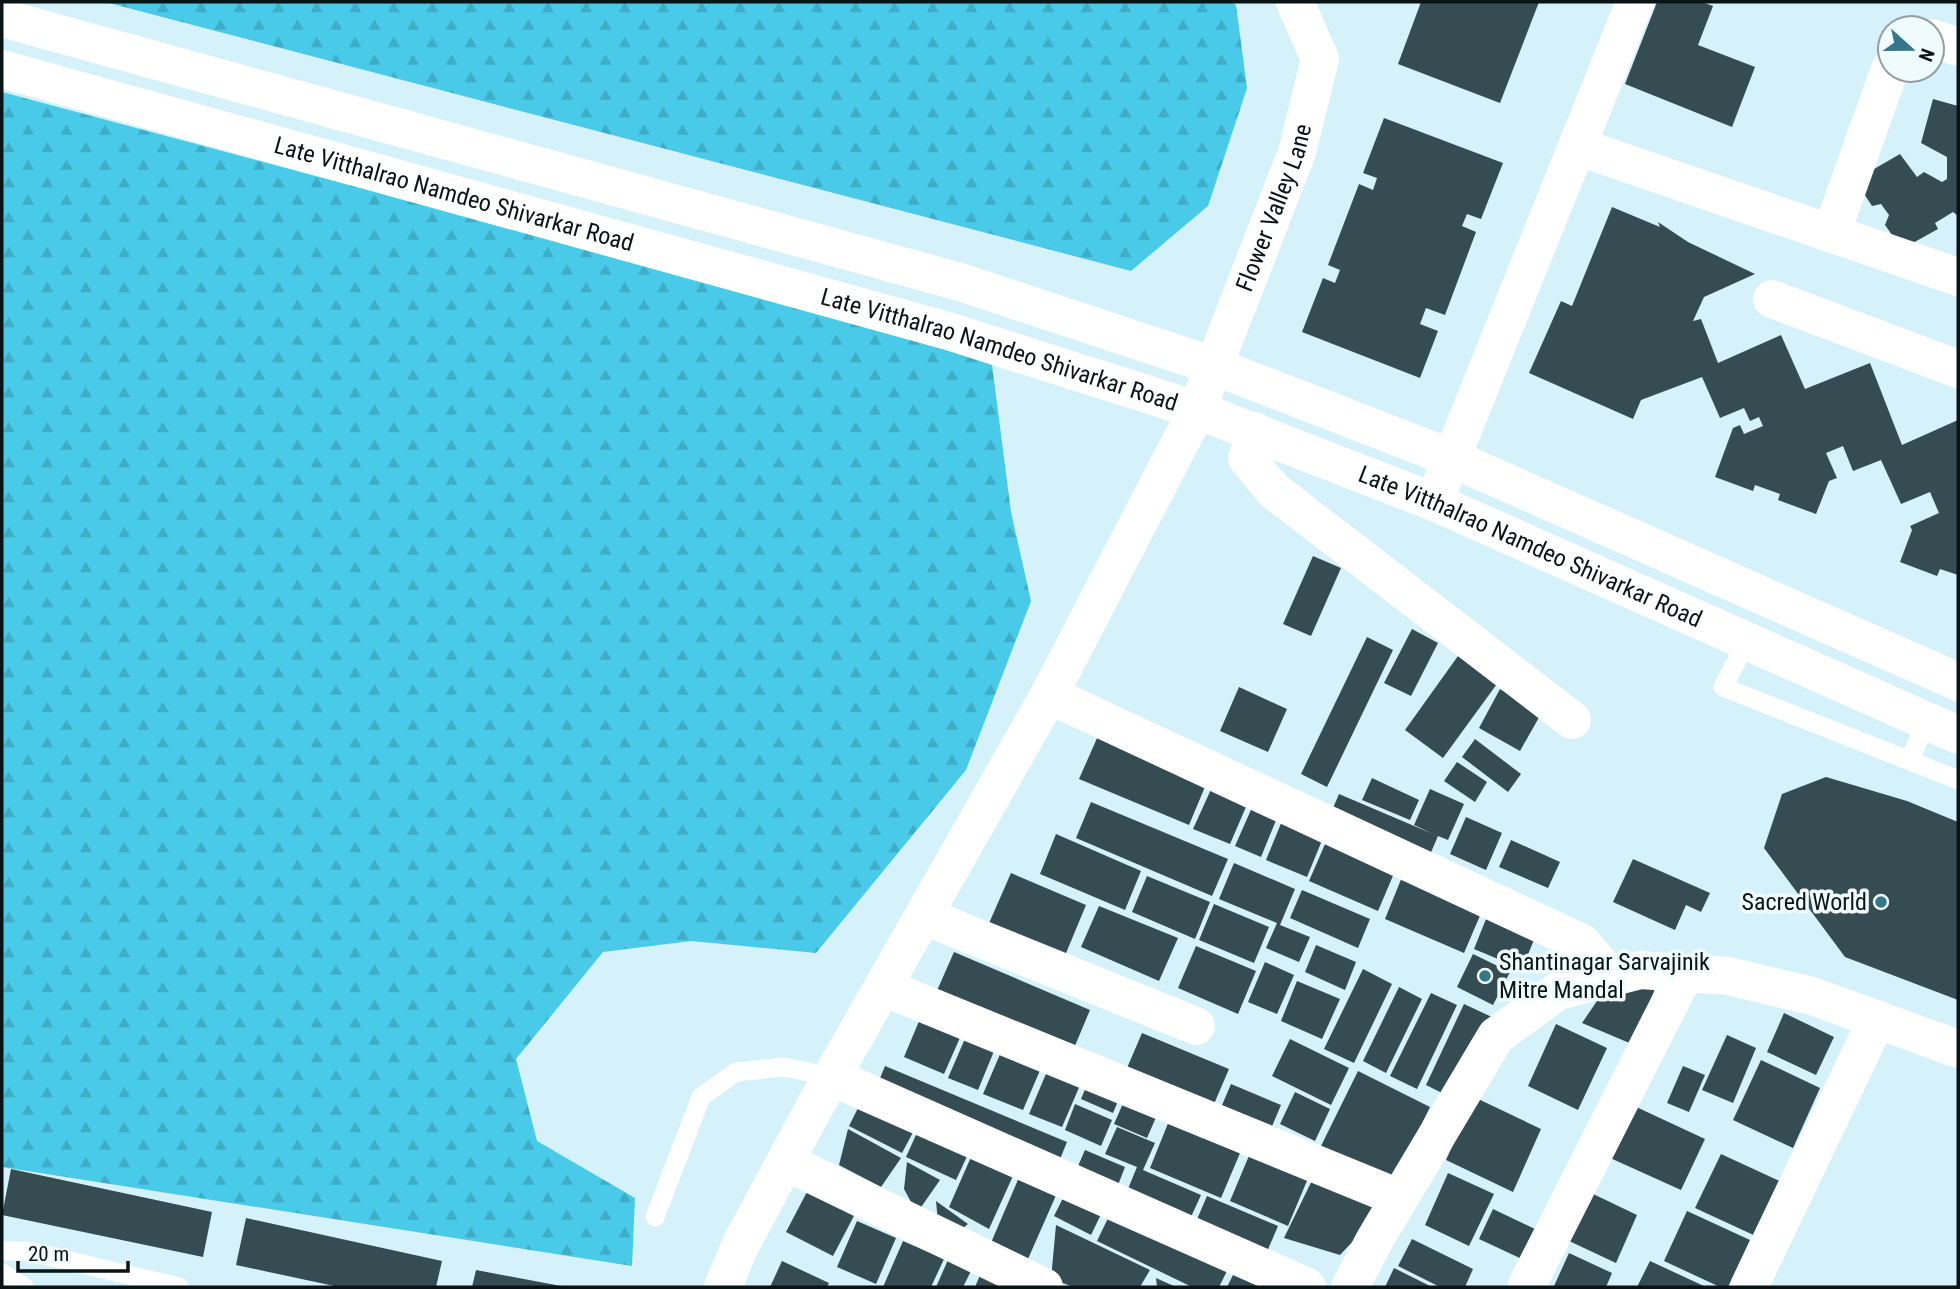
<svg xmlns="http://www.w3.org/2000/svg" width="1960" height="1289" viewBox="0 0 1960 1289" font-family="'Roboto Condensed',sans-serif">
	<style>
		.forest { fill: url(#forest-firs) }
		.building { fill: #354c53 }
		.lines { fill: none; stroke-linecap: round; stroke-linejoin: round }
		.lane { stroke: #fff; stroke-width: 19 }
		.street { stroke: #fff; stroke-width: 38 }
		.secondary { stroke: #fff; stroke-width: 38 }
		.poi-dot { fill: #357789; stroke: #f0fbfe; stroke-width: 2.5 }
		.labels { text-anchor: middle; dominant-baseline: central; stroke-width: 7; stroke-linejoin: round; paint-order: stroke }
		.street-label { font-size: 24px; fill: #0a1316; stroke: #f0fbfe }
		.poi-label { font-size: 24px; fill: #0a1316; stroke: #f0fbfe; text-anchor: end }
	</style>
	<defs>
		<pattern id="forest-firs" width="22" height="20" patternUnits="userSpaceOnUse" patternTransform="scale(1.75)"><rect width="22" height="20" fill="#49cae9"/><path d="M5 1l3.5 6h-7zM16 11l3.5 6h-7z" fill="#3eadc7"/></pattern>
	</defs>
	<rect width="100%" height="100%" fill="#d5f1f9"/>
	<!-- forest -->
	<path class="forest" d="M105,2h1126l5,3 11,83 -39,118 -77,65z
		M2,92l989,265 20,155 20,89 -65,169 -150,183 -125,-12 -88,11 -87,107 21,82 98,57 -3,68 -630,-99z"/>
	<!-- building -->
	<path class="building" d="M1421,2h118l-39,101 -102,-39z
		M1657,2h45l11,4 -15,39 57,22 -23,60 -107,-43z
		M1933,99l25,7v110l-5,-4 -18,11 3,6 -36,20 -17,-24 4,-10 -8,-11 -9,2 -17,-26 45,-26 17,23 7,-5 18,10 5,-3v-22l-26,-14z
		M1384,118l119,45 -22,56 -14,-5 -5,12 14,6 -31,83 -19,-7 -6,16 18,7 -18,47 -118,-46 21,-54 12,5 5,-13 -12,-5 31,-81 14,6 4,-12 -14,-5z
		M1612,207l48,20 -2,-5 30,20 67,32 -51,23 -11,24 8,-2 17,44 63,-28 24,54 65,-26 32,82 56,-25v155l-18,-6 -3,7 -37,-14 12,-32 -2,-4 29,-13 -9,-21 -29,12 -20,-44 -28,11 -10,-25 -17,7 11,25 -8,3 -13,33 -38,-14 2,-6 -25,-9 -2,6 -38,-14 18,-49 7,-3 4,9 19,-8 -4,-9 -9,4 -6,-13 -24,10 -18,-41 -61,23 -8,19 -104,-46 32,-72 11,5z
		M1313,556l28,12 -30,68 -28,-12z
		M1412,629l26,14 -27,53 -27,-13z
		M1367,637l26,13 -66,137 -26,-13z
		M1463,649l39,28 -59,81 -38,-28z
		M1239,687l48,22 -19,43 -48,-21z
		M1500,689l42,23 -22,39 -41,-23z
		M1098,736l109,46 -18,43 -110,-46z
		M1475,739l46,35 -13,18 -46,-35z
		M1457,762l30,20 -12,20 -31,-21z
		M1826,777l81,24 51,21v178l-113,-43 -81,-109 18,-54z
		M1372,778l47,22 -9,20 -48,-20z
		M1213,785l36,15 -19,44 -37,-15z
		M1430,789l34,15 -16,36 -10,-4 -12,28 -99,-42 12,-28 94,40 -19,-9z
		M1091,802l137,57 -16,37 -136,-58z
		M1254,803l25,10 -18,44 -26,-11z
		M1466,817l36,16 -16,37 -36,-16z
		M1282,821l41,17 -16,39 -41,-17z
		M1056,834l85,37 -16,39 -85,-36z
		M1329,835l69,29 -20,47 -69,-30z
		M1511,840l49,22 -12,26 -49,-21z
		M1633,859l77,34 -9,19 -15,-7 -11,25 -62,-28z
		M1234,863l61,26 -15,36 30,12 -11,25 -33,-14 11,-25 -58,-24z
		M1011,873l75,32 -27,65 -76,-33z
		M1147,876l63,26 -15,37 -63,-27z
		M1402,877l80,34 -18,42 -79,-34z
		M1302,890l68,29 -12,29 -68,-30z
		M1214,904l55,23 -15,36 -55,-23z
		M1099,906l79,32 -19,43 -78,-34z
		M1490,909l48,21 -16,39 -48,-20z
		M1316,945l40,17 -11,28 -40,-18z
		M1196,946l60,25 -18,43 -60,-26z
		M954,952l136,58 -21,50 -137,-58z
		M1473,954l37,18 -17,33 -36,-18z
		M1265,962l29,13 -17,39 -29,-12z
		M1363,969l29,15 -38,79 -30,-14z
		M1657,980l-18,67 -57,-24 28,-41z
		M1297,981l43,18 -18,40 -41,-18z
		M1399,987l23,12 -36,74 -23,-12z
		M1431,993l26,12 -40,84 -27,-13z
		M1464,1004l30,14 -40,81 -28,-14z
		M925,1007l41,17 -22,50 -40,-17z
		M1784,1013l50,24 -18,38 -49,-23z
		M1556,1024l51,24 -29,62 -50,-24z
		M970,1027l29,12 -21,51 -30,-12z
		M1142,1033l87,36 -18,42 -87,-36z
		M1727,1035l29,13 -23,55 -31,-13z
		M1290,1039l59,29 -18,37 -59,-29z
		M1004,1045l40,16 -21,49 -40,-16z
		M1761,1060l59,28 -27,60 -60,-28z
		M1051,1062l33,14 -22,51 -33,-13z
		M885,1066l182,76 -11,27 -182,-76z
		M1683,1066l22,9 -16,37 -22,-9z
		M1358,1071l72,36 -38,78 -73,-35z
		M1091,1075l32,14 -10,24 -32,-14z
		M1231,1084l50,21 -14,33 -50,-21z
		M1128,1092l33,14 -14,32 -33,-14z
		M1295,1092l35,17 -15,32 -35,-17z
		M865,1094l54,27 -17,32 -53,-27z
		M1474,1097l67,32 -28,63 -67,-32z
		M1075,1104l37,16 -11,26 -36,-16z
		M1632,1105l73,34 -24,51 -73,-33z
		M1171,1116l72,30 -22,52 -71,-30z
		M920,1126l50,24 -14,30 -50,-23z
		M1117,1127l38,16 -12,27 58,25 -15,33 -63,-27 14,-34 -32,-13z
		M848,1129l53,29 -20,29 -42,-22z
		M975,1148l42,19 -28,62 -40,-22z
		M1085,1150l40,17 -12,31 -41,-18z
		M1251,1151l58,25 -21,50 -58,-25z
		M1721,1154l65,30 -26,54 -65,-30z
		M907,1162l33,18 -23,33 -13,-24z
		M1023,1168l38,16 -37,84 -37,-16z
		M1318,1168l71,35 -49,52 -56,-17z
		M11,1169l201,43 -9,45 -201,-42z
		M1448,1173l46,21 -25,52 -44,-21z
		M809,1188l47,24 -23,44 -47,-24z
		M1068,1188l37,18 -14,29 -37,-19z
		M1589,1192l48,23 -21,48 -49,-23z
		M1207,1196l71,30 -15,35 -71,-30z
		M936,1201l32,23 -11,9 -19,-11z
		M1493,1209l44,21 -13,30 -45,-21z
		M1112,1210l117,57 -10,20h-27l-95,-46z
		M1687,1211l63,29 -22,47h-8l-56,-26z
		M246,1218l196,43 -6,26h-97l-103,-22z
		M857,1221l39,17 -20,46 -39,-17z
		M1056,1225l94,45 -10,17h-66l-23,-8z
		M1412,1239l61,30 -8,18h-25l-42,-21z
		M903,1241l41,18 -13,28h-48z
		M1569,1253l43,20 -6,14 -52,-1z
		M948,1260l23,11 -8,16h-27z
		M782,1261l47,22 -2,4h-57z
		M1650,1261l56,26h-69z
		M1238,1265l47,22h-58z
		M1394,1268l38,19h-47z
		M476,1270l85,16v1h-89z
		M981,1273l31,14h-37z
		M1156,1278l20,9h-19z"/>
	<g class="lines">
		<!-- lane -->
		<path class="lane" d="M1747,641l-24,46 235,93
			M1910,759l17,-38
			M655,1217l46,-120 35,-25 48,-5 48,10
			M2,1251h26l151,36
			M2,1273l22,14"/>
		<!-- street -->
		<g class="street">
			<path d="M1932,38l26,9"/>
			<path d="M1579,147l379,130"/>
			<path d="M1831,234l59,-165"/>
			<path d="M1772,299l186,70"/>
			<path d="M1255,431l-8,27 26,32 299,230"/>
			<path d="M1434,502l201,-500"/>
			<path d="M1049,695l533,248 29,34"/>
			<path d="M924,916l272,110"/>
			<path d="M883,987l516,211"/>
			<path d="M832,1077l475,210"/>
			<path d="M786,1162l258,125"/>
			<path id="s1" d="M723,1287l17,-41 74,-138 235,-413 148,-285 100,-258 23,-93 -25,-57"/>
			<path d="M1350,1287l24,-46 122,-205 62,-45 82,-21 88,6 84,20 146,53"/>
			<path d="M1526,1287l159,-314"/>
			<path d="M1749,1287l128,-268"/>
		</g>
		<!-- secondary -->
		<g class="secondary">
			<path d="M2,18l958,264 254,84 237,92 507,224"/>
			<path id="s2" d="M2,69l946,262 249,79 237,92 524,233"/>
		</g>
	</g>
	<!-- markers -->
	<g class="poi-dot">
		<circle cx="1881" cy="902" r="7"/>
		<circle cx="1485" cy="976" r="7"/>
	</g>
	<g class="labels">
		<!-- street labels -->
		<g class="street-label">
			<text stroke="none"><textPath href="#s2" startOffset="469">Late Vitthalrao Namdeo Shivarkar Road</textPath></text>
			<text stroke="none"><textPath href="#s1" startOffset="1214">Flower Valley Lane</textPath></text>
			<text stroke="none"><textPath href="#s2" startOffset="1036">Late Vitthalrao Namdeo Shivarkar Road</textPath></text>
			<text stroke="none"><textPath href="#s2" startOffset="1603">Late Vitthalrao Namdeo Shivarkar Road</textPath></text>
		</g>
		<!-- poi labels -->
		<g class="poi-label">
			<text x="1867" y="902">Sacred World</text>
			<text x="1499" y="962" text-anchor="start">Shantinagar Sarvajinik<tspan x="1499" dy="28">Mitre Mandal</tspan></text>
		</g>
	</g>
	<!-- border -->
	<rect width="1960" height="1289" fill="none" stroke="#0a1316" stroke-width="7"/>
	<!-- north arrow -->
	<g transform="translate(1911 49) rotate(111)"><circle r="33" fill="#f0fbfe" stroke="#949ea1" stroke-width="2"/>
	<path d="M0-5L12 26L0 18L-12 26Z" fill="#357789"/>
	<text y="-10" font-size="19" font-weight="bold" text-anchor="middle" fill="#0a1316">N</text>
	</g>
	<!-- scale -->
	<path d="M18 1261v10h110v-10" fill="none" stroke="#0a1316" stroke-width="3.5"/>
	<text x="28" y="1261" font-size="21" fill="#0a1316" stroke="#f0fbfe" stroke-width="5" paint-order="stroke">20 m</text>
</svg>
